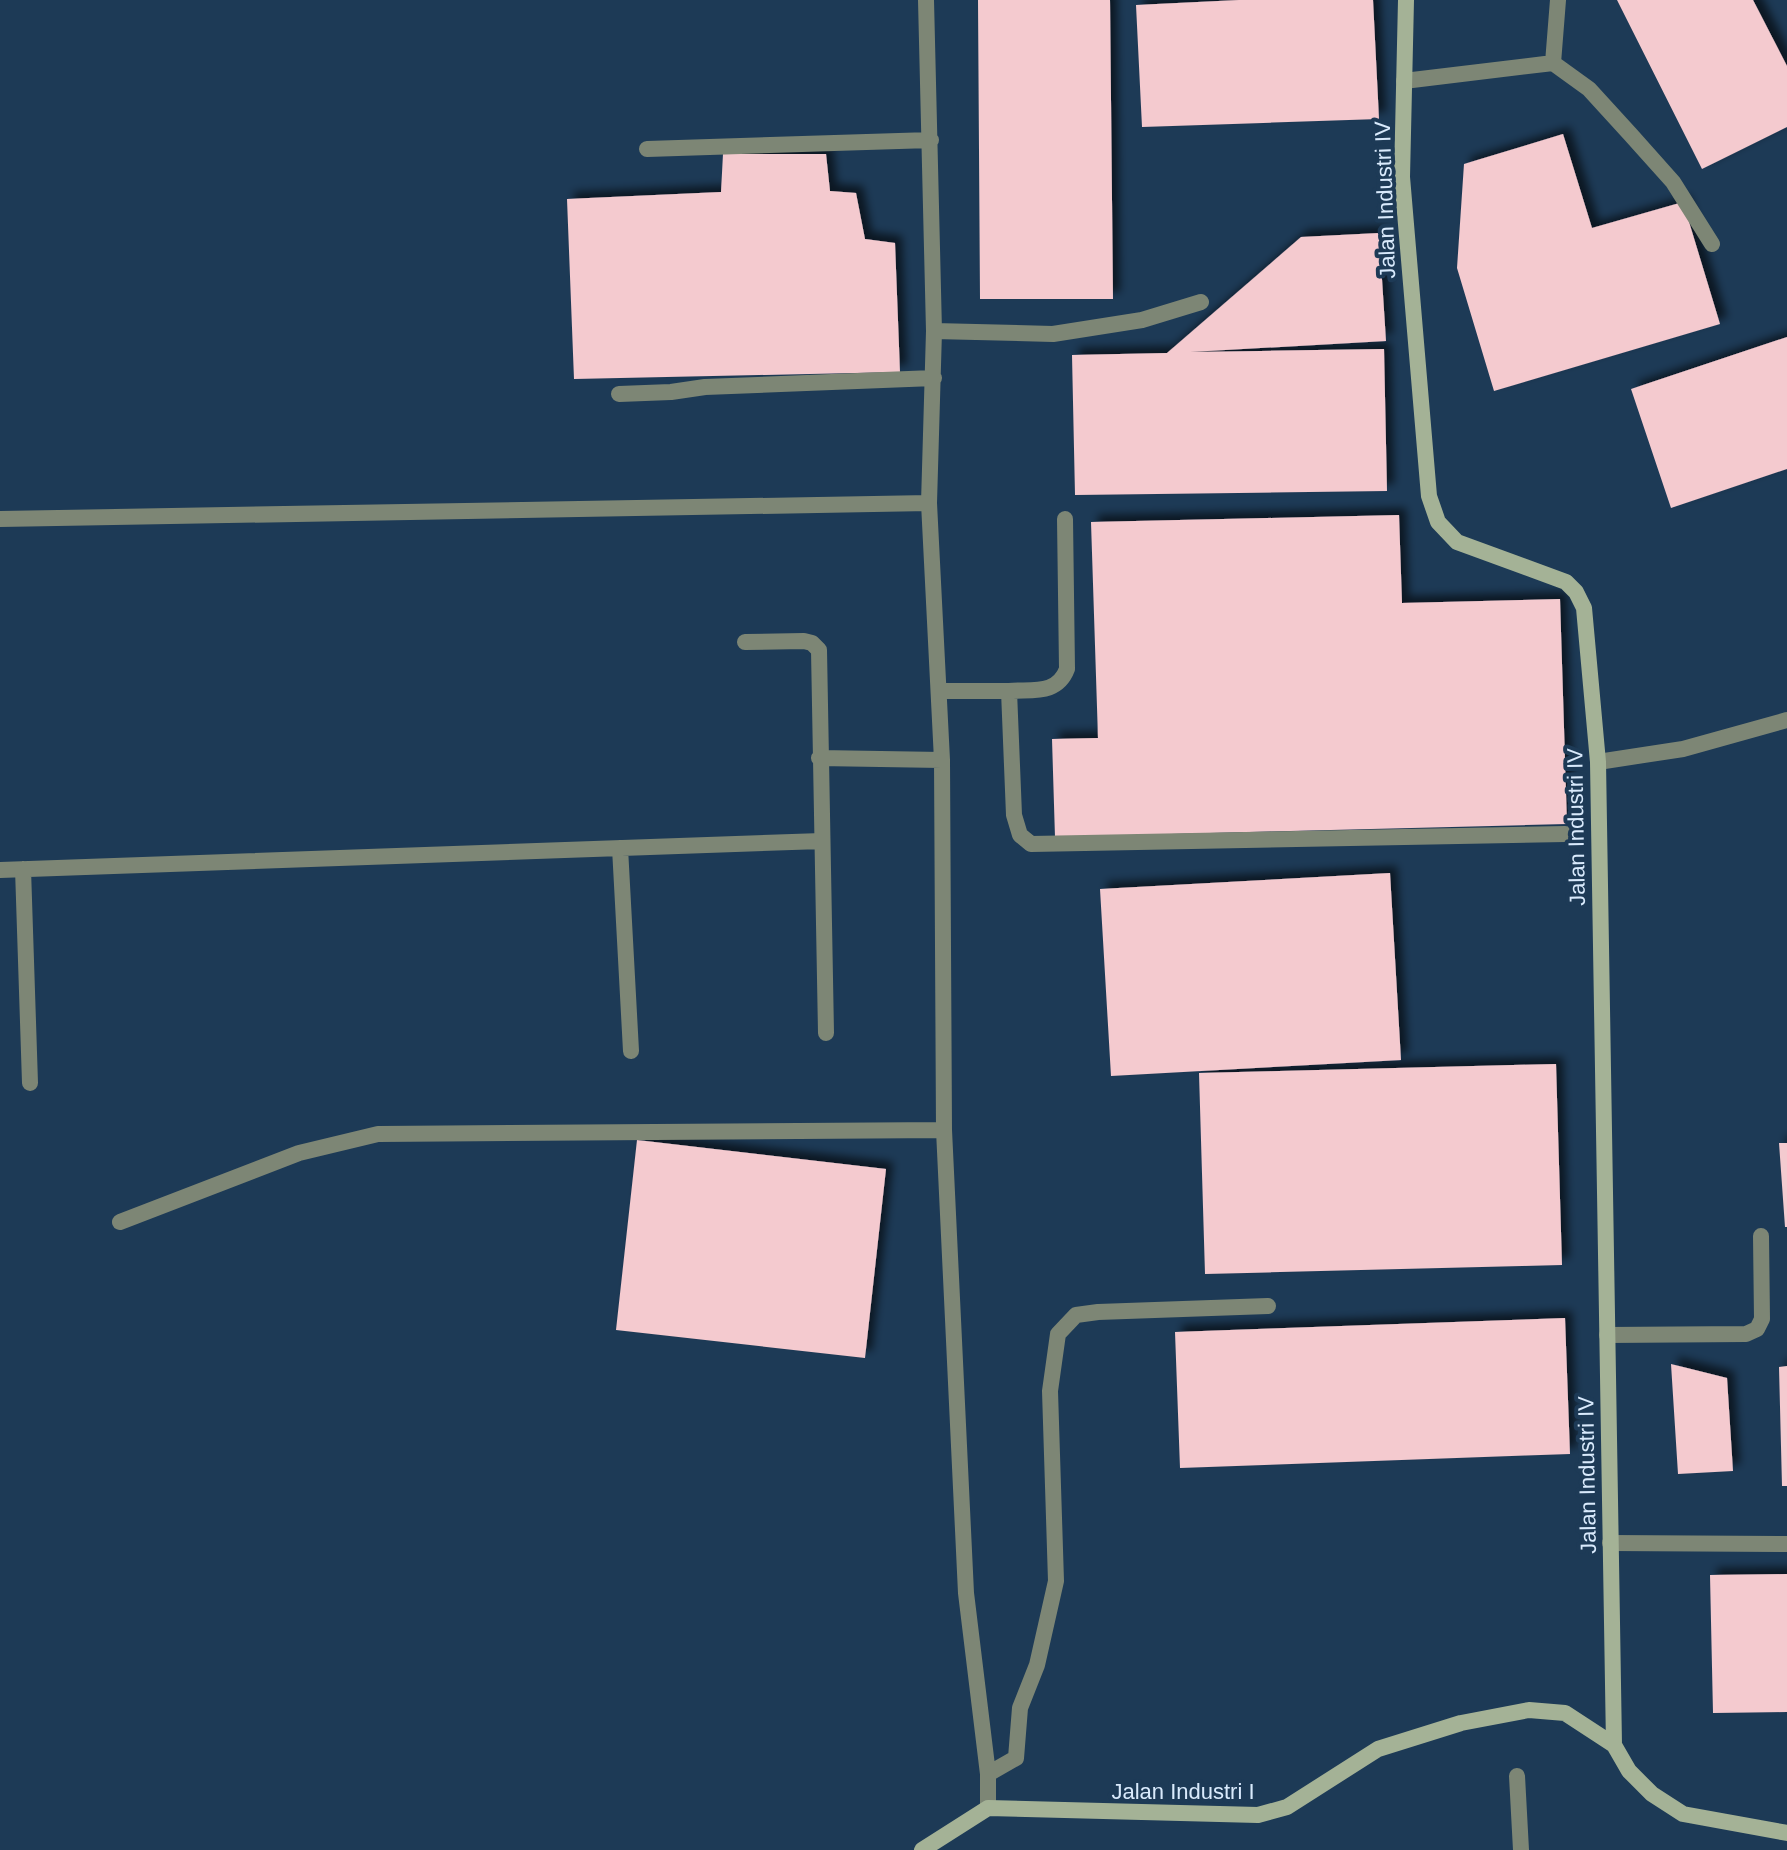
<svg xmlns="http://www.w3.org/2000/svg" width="1787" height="1850" viewBox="0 0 1787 1850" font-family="Arial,sans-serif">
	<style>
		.building { fill: #f4cacf; filter: url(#shadow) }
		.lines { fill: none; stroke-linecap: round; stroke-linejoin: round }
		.lane { stroke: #7d8675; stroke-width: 16 }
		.secondary { stroke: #a4b296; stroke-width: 16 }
		.labels { text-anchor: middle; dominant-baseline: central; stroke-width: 8; stroke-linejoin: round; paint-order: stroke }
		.street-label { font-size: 22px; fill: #d9eafc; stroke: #1d3a56 }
	</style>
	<defs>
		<filter id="shadow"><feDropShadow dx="7" dy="-7" stdDeviation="4" flood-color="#0009"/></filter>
	</defs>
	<rect width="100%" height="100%" fill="#1d3a56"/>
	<!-- building -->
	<path class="building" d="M978,0h132l3,299h-133z
		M1239,0h134l6,119 -237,8 -6,-122z
		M1617,0h136l34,66v61l-85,42z
		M1563,134l29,94 91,-26 37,122 -226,67 -37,-123 7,-104z
		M723,154h103l4,37 26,2 9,46 30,4 5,129 -326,7 -7,-180 154,-7z
		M1379,233l7,108 -196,11 194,-3 3,142 -312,4 -3,-140 95,-2 134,-116z
		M1787,337v132l-116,39 -40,-119z
		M1399,515l3,88 158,-4 7,225 -512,13 -3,-98 46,-1 -7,-216z
		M1390,873l11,187 -290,16 -11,-187z
		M1556,1064l6,201 -357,9 -6,-201z
		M637,1140l249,29 -21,189 -249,-28z
		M1779,1143h8v84h-2z
		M1565,1318l5,136 -390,14 -5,-136z
		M1671,1364l56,14 6,93 -55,3z
		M1787,1366v120h-5l-3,-119z
		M1787,1574v138l-74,1 -3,-138z"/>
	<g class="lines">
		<!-- lane -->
		<path class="lane" d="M926,0l8,331 -5,172 13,257 2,370 22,463 22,181v34
			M1553,63l36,26 42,46 42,47 39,62
			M1404,81l149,-18 5,-63
			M647,149l284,-9
			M934,331l119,3 89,-14 59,-18
			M619,394l52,-2 34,-5 229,-9
			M0,519l929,-16
			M745,642l59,-1 8,2 7,7 7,383
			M940,691h69l5,124 6,20 11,9 534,-10
			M1009,691c24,-2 48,4 58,-22l-2,-150
			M819,758l123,2
			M1598,762l85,-13 104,-29
			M620,848l11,203
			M23,869l7,214
			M0,870l822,-29
			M120,1222l179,-69 79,-19 566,-4
			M1607,1335l139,-1 11,-5 5,-10 -1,-83
			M1610,1543l177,1
			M988,1774l28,-16 4,-50 17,-43 19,-84 -6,-190 8,-57 18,-19 22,-3 170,-6
			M1517,1776l4,74"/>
		<!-- secondary -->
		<path class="secondary" d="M1406,0l-4,177 27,319 9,26 19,20 109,40 10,10 8,16 14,154 16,983
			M922,1850l66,-42 270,7 29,-8 91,-58 83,-26 68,-13 36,3 49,32 15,26 23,23 31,20 104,19"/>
	</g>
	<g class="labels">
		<!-- street labels -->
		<g class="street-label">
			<text transform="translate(1385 200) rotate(-92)">Jalan Industri IV</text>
			<text transform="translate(1576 827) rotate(-91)">Jalan Industri IV</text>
			<text transform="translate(1587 1475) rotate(-91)">Jalan Industri IV</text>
			<text x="1183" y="1791">Jalan Industri I</text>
		</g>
	</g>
</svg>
